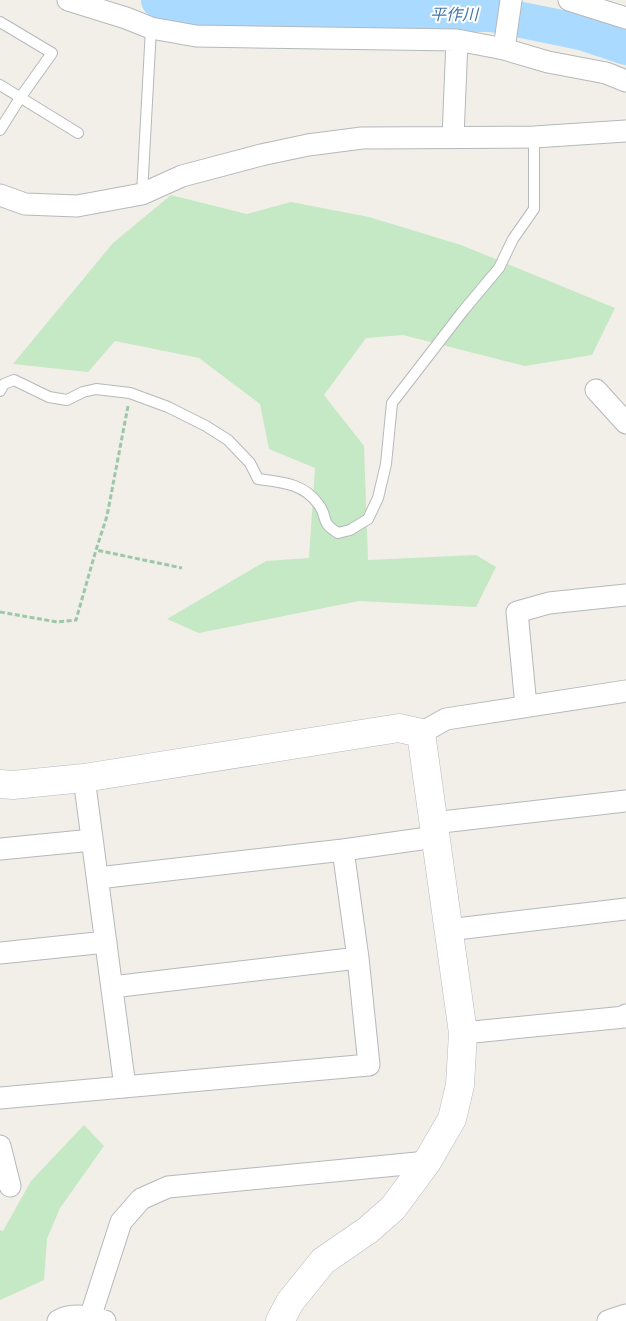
<svg xmlns="http://www.w3.org/2000/svg" width="626" height="1321" viewBox="0 0 626 1321" font-family="'PT Sans Narrow','Noto Sans JP',sans-serif">
	<style>
		.green { fill: #c5e8c5 }
		.lines { fill: none; stroke-linecap: round; stroke-linejoin: round }
		.river { stroke: #aadaff; stroke-width: 36 }
		.lane-casing { stroke: #b5b8bc; stroke-width: 12 }
		.street-casing { stroke: #b5b8bc; stroke-width: 23 }
		.secondary-casing { stroke: #b6babf; stroke-width: 29 }
		.path { stroke: #9cc7a9; stroke-width: 3; stroke-dasharray: 5 2.5; stroke-linecap: butt }
		.lane { stroke: #fff; stroke-width: 10 }
		.street { stroke: #fff; stroke-width: 21 }
		.secondary { stroke: #fff; stroke-width: 28 }
		.labels { text-anchor: middle; dominant-baseline: central; stroke-width: 4; stroke-linejoin: round; paint-order: stroke }
		.water-label { font-size: 16px; font-style: italic; fill: #4174aa; stroke: #fff }
	</style>
	<rect width="100%" height="100%" fill="#f1efe8"/>
	<!-- green -->
	<path class="green" d="M171,195l76,19 44,-12 78,15 92,28 154,63 -23,47 -67,11 -122,-31 -37,3 -42,57 40,51 4,114 108,-5 20,12 -20,40 -117,-6 -160,32 -32,-14 99,-58 43,-3 6,-90 -46,-19 -9,-45 -61,-46 -84,-17 -27,31 -75,-8 100,-121z
		M84,1125l20,21 -44,62 -13,31 -3,41 -44,20v-70l3,1 28,-50z"/>
	<g class="lines">
		<!-- river -->
		<path class="river" d="M159,0l27,7 95,6 211,1 89,18 45,15"/>
		<defs>
			<path id="lane" d="M0,22l52,31 -32,45 -20,32
				M0,85l78,48
				M142,194l9,-166
				M0,391l4,-7 10,-4 35,17 18,3 16,-8 13,-3 34,4 38,14 38,19 22,14 22,23 8,16c23,3 46,4 61,26 10,14 0,16 19,28l12,-3 18,-11 10,-21 8,-34 6,-61 71,-92 36,-43 14,-29 21,-30v-72"/>
			<path id="street" d="M68,0l58,18 25,10 45,8 261,4 47,9 44,13 58,11 20,8
				M569,0l57,18
				M504,49l7,-49
				M453,137l4,-97
				M0,195l25,9 52,2 65,-12 40,-18 79,-21 47,-10 54,-7 172,-1 92,-6
				M596,390l30,33
				M526,706l-9,-94 32,-9 77,-8
				M421,733l25,-14 180,-28
				M84,778l41,309
				M433,823l193,-22
				M0,849l92,-9
				M98,878l245,-28
				M448,930l178,-21
				M0,953l106,-11
				M112,987l246,-29
				M463,1033l162,-16 1,-2
				M0,1098l369,-33 -11,-107 -15,-108 92,-13
				M0,1146l10,40
				M58,1321c13,-9 33,-4 47,0
				M89,1321l32,-99 20,-23 27,-12 259,-25
				M608,1321l18,-6"/>
			<path id="secondary" d="M0,784l13,1 71,-7 315,-50 22,5 42,300 -3,52 -8,34 -25,43 -34,46 -25,22 -45,31 -33,41 -10,19"/>
		</defs>
		<!-- lane casing -->
		<use href="#lane" class="lane-casing"/>
		<!-- street casing -->
		<use href="#street" class="street-casing"/>
		<!-- secondary casing -->
		<use href="#secondary" class="secondary-casing"/>
		<!-- path -->
		<path class="path" d="M128,406l-21,110 -11,34 86,18
			M0,612l57,10 19,-2 20,-70"/>
		<!-- lane -->
		<use href="#lane" class="lane"/>
		<!-- street -->
		<use href="#street" class="street"/>
		<!-- secondary -->
		<use href="#secondary" class="secondary"/>
	</g>
	<g class="labels">
		<!-- water labels -->
		<g class="water-label">
			<text x="454" y="14">平作川</text>
		</g>
	</g>
</svg>
